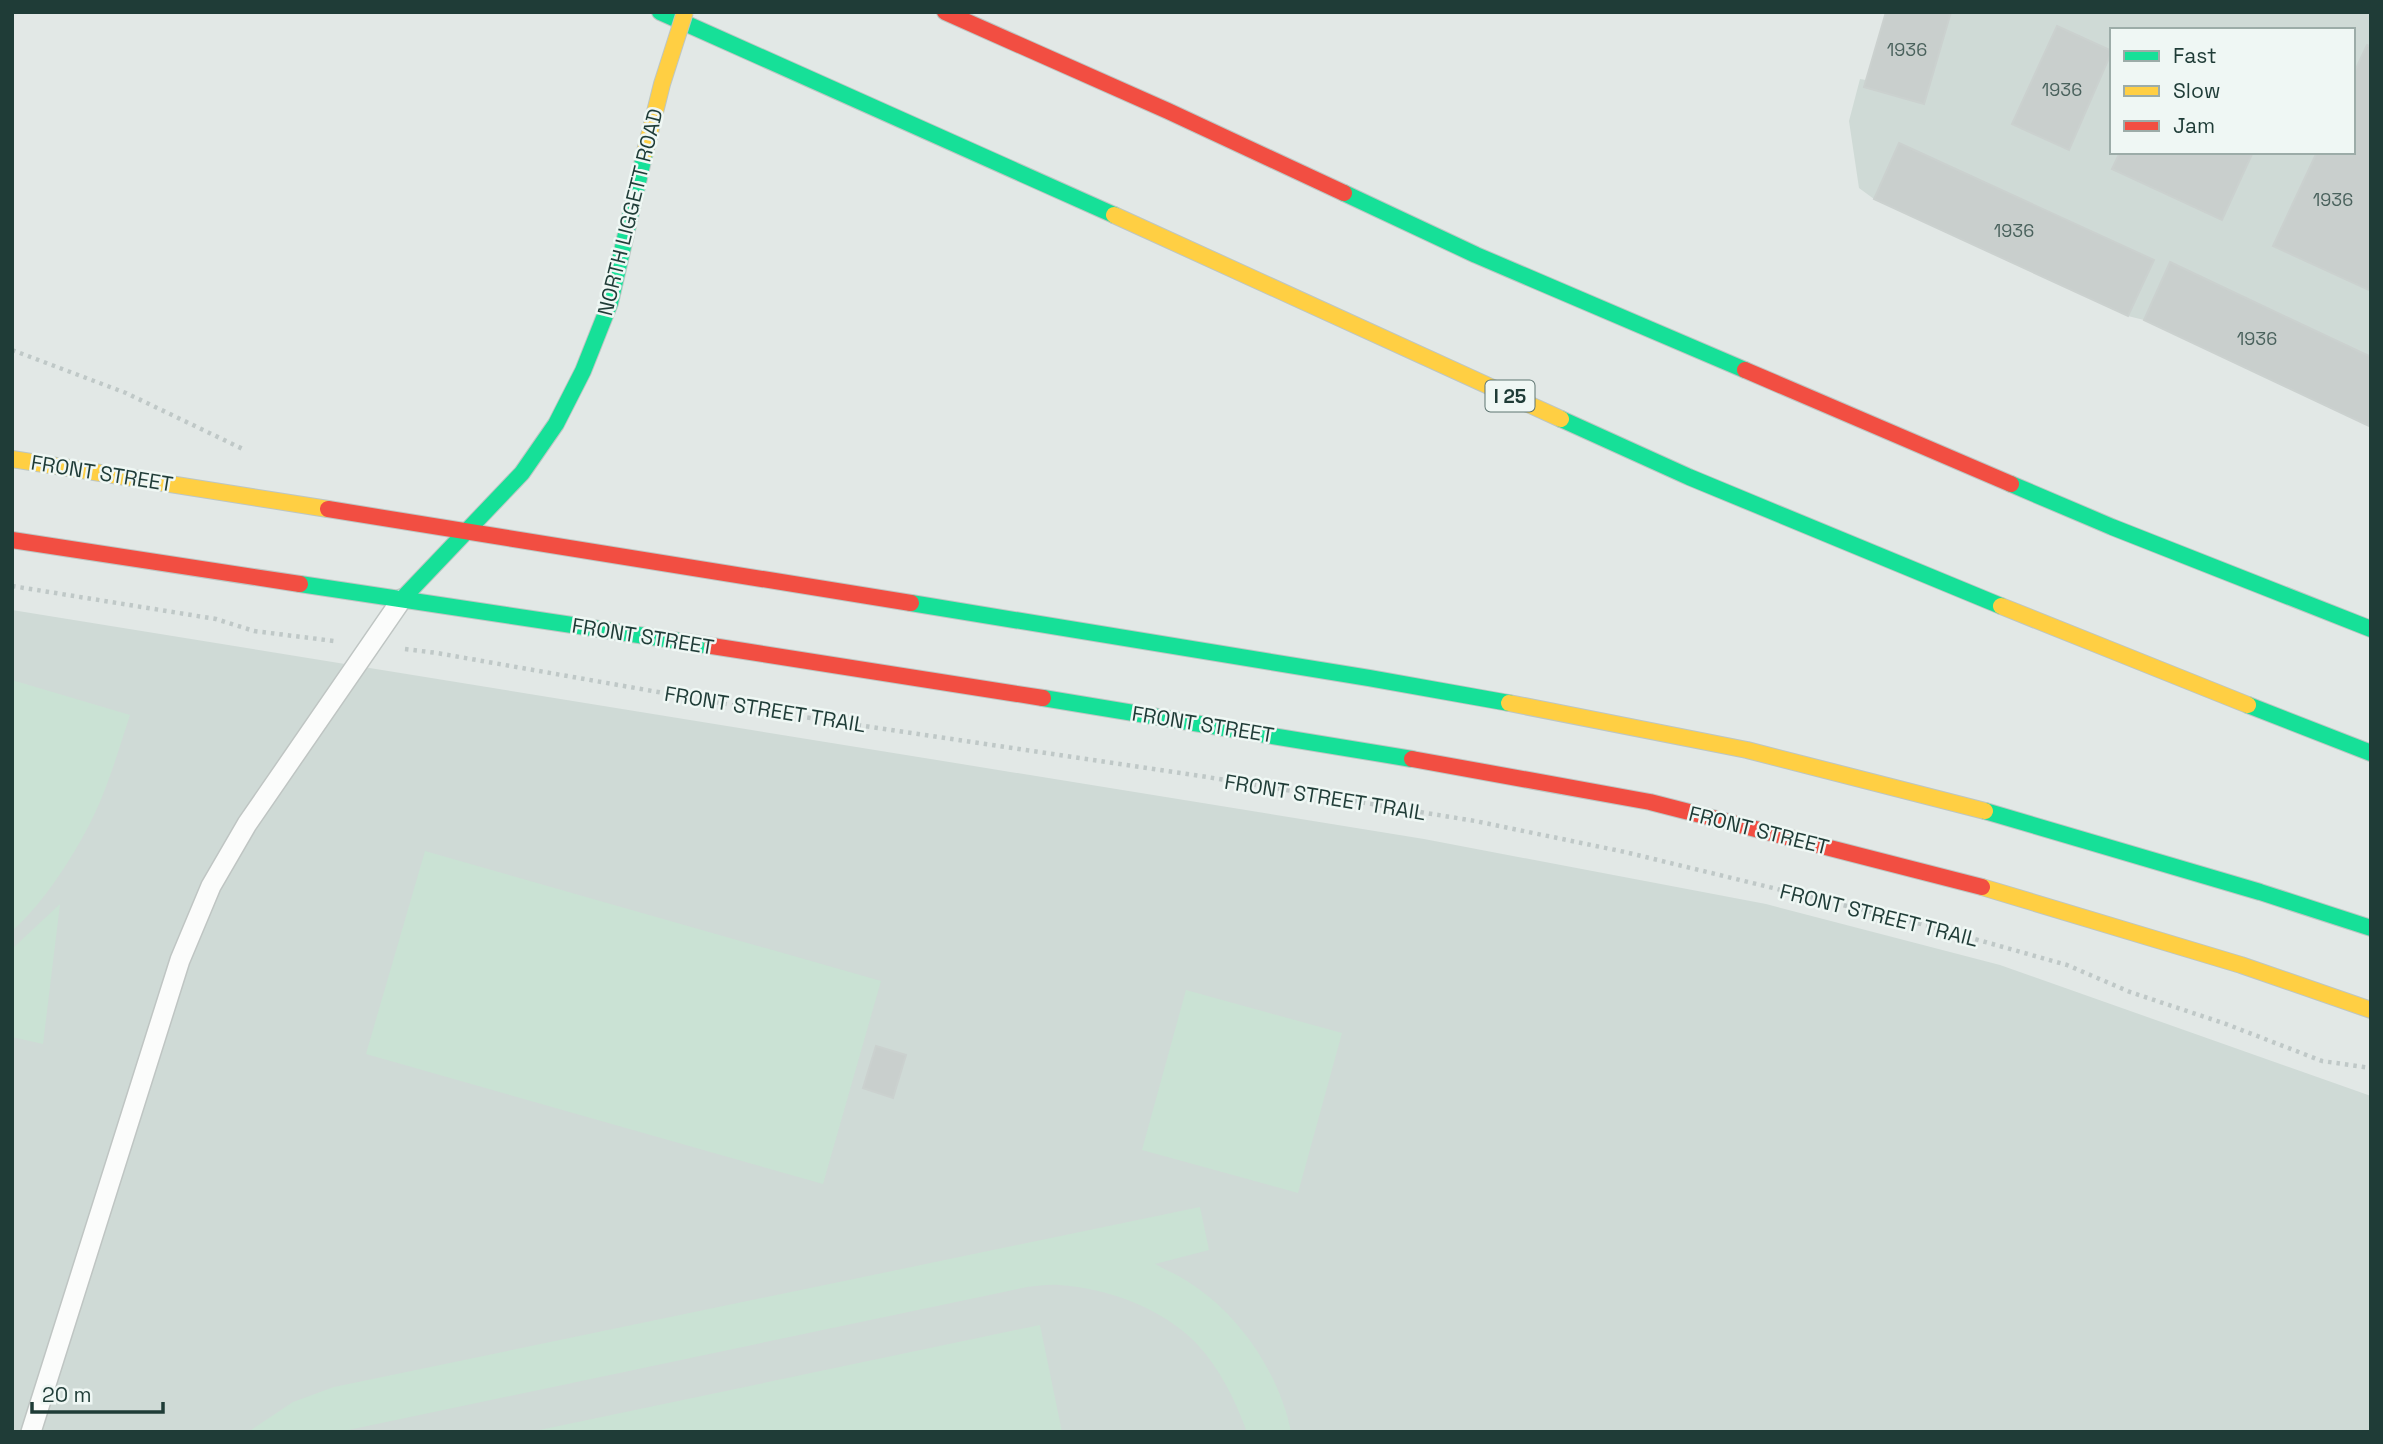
<svg xmlns="http://www.w3.org/2000/svg" width="2383" height="1444" viewBox="0 0 2383 1444" font-family="'Space Grotesk',sans-serif">
	<style>
		.built { fill: #cfdad6; fill-rule: evenodd }
		.green { fill: #cae2d4 }
		.building { fill: #c9cfcd; stroke: #cbd1cf; stroke-width: 2 }
		.lines { fill: none; stroke-linecap: round; stroke-linejoin: round }
		.lane-casing { stroke: #bfc5c3; stroke-width: 22 }
		.fast-casing { stroke: #bdc6c3; stroke-width: 18 }
		.slow-casing { stroke: #bdc6c3; stroke-width: 18 }
		.jam-casing { stroke: #bdc6c3; stroke-width: 18 }
		.path { stroke: #bfc8c7; stroke-width: 4.5; stroke-dasharray: 3.5 5; stroke-linecap: butt }
		.lane { stroke: #fbfcfb; stroke-width: 19 }
		.fast { stroke: #16e098; stroke-width: 16 }
		.slow { stroke: #ffcf43; stroke-width: 16 }
		.jam { stroke: #f24e42; stroke-width: 16 }
		.slow-bridge-casing { stroke: #bdc6c3; stroke-width: 18; stroke-linecap: butt }
		.slow-bridge { stroke: #ffcf43; stroke-width: 16 }
		.labels { text-anchor: middle; dominant-baseline: central; stroke-width: 5; stroke-linejoin: round; paint-order: stroke }
		.number-label { font-size: 18px; fill: #4a625d }
		.shield { fill: #eff7f4; stroke: #5d7470; stroke-width: 2 }
		.shield-label { font-size: 19px; font-weight: bold; fill: #1f3c37 }
		.street-label { font-size: 21px; fill: #1f3c37; stroke: #eff7f4 }
	</style>
	<rect width="100%" height="100%" fill="#e2e8e6"/>
	<!-- built -->
	<path class="built" d="M1886,12h485v415l-227,-107 -16,-4 -254,-117 -15,-11 -10,-67 11,-42 6,1zM2112,30h241v122h-241z
		M12,610l1412,229 342,65 234,61 371,131v336h-2359z"/>
	<!-- green -->
	<path class="green" d="M12,680l118,35c-9,27 -17,55 -28,82 -17,42 -55,104 -90,134z
		M425,851l456,130 -58,203 -457,-130z
		M60,904l-17,140 -31,-7v-88z
		M1186,990l156,43 -44,160 -156,-43z
		M1200,1207l9,43 -54,14c12,7 26,12 38,21 48,32 87,90 98,147h-44c-12,-32 -27,-64 -51,-89 -34,-35 -89,-55 -137,-58 -10,-1 -21,1 -32,2l-688,145h-91l45,-30 41,-15z
		M1040,1325l22,107h-532z"/>
	<!-- building -->
	<path class="building" d="M1886,12h65l-27,92 -60,-17z
		M2057,26l55,25 -43,99 -57,-26z
		M2367,45l4,2v244l-98,-45 44,-94h36v-77z
		M1899,143l255,117 -26,56 -254,-117z
		M2120,152h133l-31,68 -110,-51z
		M2170,262l201,95v70l-227,-107z
		M876,1046l30,9 -13,43 -30,-10z"/>
	<g class="lines">
		<defs>
			<path id="lane" d="M31,1432l149,-472 31,-74 36,-62 155,-225"/>
			<path id="fast" d="M660,12l454,203
				M1344,193l132,62 269,115
				M1561,419l128,58 312,129
				M2011,484l101,43 259,102
				M300,584l412,62
				M402,599l120,-126 34,-49 27,-53 27,-68 35,-151
				M911,603l458,75 140,25
				M1043,698l369,61
				M2248,705l123,48
				M1985,811l275,81 111,36"/>
			<path id="slow" d="M1114,215l447,204
				M12,459l316,50
				M2001,606l247,99
				M1509,703l238,47 238,61
				M1982,887l259,78 130,45"/>
			<path id="jam" d="M945,12l223,99 176,82
				M1745,370l266,114
				M328,509l583,94
				M12,540l288,44
				M712,646l331,52
				M1412,759l238,43 332,85"/>
		</defs>
		<!-- lane casing -->
		<use href="#lane" class="lane-casing"/>
		<!-- fast casing -->
		<use href="#fast" class="fast-casing"/>
		<!-- slow casing -->
		<use href="#slow" class="slow-casing"/>
		<!-- jam casing -->
		<use href="#jam" class="jam-casing"/>
		<!-- path -->
		<path class="path" d="M12,350l114,43 119,57
			M12,586l204,33 38,12 80,10
			M405,649l32,4 340,60 430,64 268,44 150,31 300,73 142,40 63,27 96,32 96,37 49,7"/>
		<!-- lane -->
		<use href="#lane" class="lane"/>
		<!-- fast -->
		<use href="#fast" class="fast"/>
		<!-- slow -->
		<use href="#slow" class="slow"/>
		<!-- jam -->
		<use href="#jam" class="jam"/>
		<defs>
			<path id="slow-bridge" d="M645,152l17,-68 23,-72"/>
		</defs>
		<!-- slow-bridge casing -->
		<use href="#slow-bridge" class="slow-bridge-casing"/>
		<!-- slow-bridge -->
		<use href="#slow-bridge" class="slow-bridge"/>
	</g>
	<g class="labels">
		<!-- number labels -->
		<g class="number-label">
			<text x="1907" y="49">1936</text>
			<text x="2062" y="89">1936</text>
			<text x="2333" y="199">1936</text>
			<text x="2014" y="230">1936</text>
			<text x="2257" y="338">1936</text>
		</g>
		<!-- shield labels -->
		<rect class="shield" x="1485.5" y="380.5" width="49" height="31" rx="5"/>
		<g class="shield-label">
			<text x="1510" y="396">I 25</text>
		</g>
		<!-- street labels -->
		<g class="street-label">
			<text transform="translate(630 212) rotate(-76)">NORTH LIGGETT ROAD</text>
			<text transform="translate(102 473) rotate(9)">FRONT STREET</text>
			<text transform="translate(643 636) rotate(9)">FRONT STREET</text>
			<text transform="translate(765 709) rotate(9)">FRONT STREET TRAIL</text>
			<text transform="translate(1203 724) rotate(9)">FRONT STREET</text>
			<text transform="translate(1325 797) rotate(9)">FRONT STREET TRAIL</text>
			<text transform="translate(1759 830) rotate(14)">FRONT STREET</text>
			<text transform="translate(1879 915) rotate(14)">FRONT STREET TRAIL</text>
		</g>
	</g>
	<!-- border -->
	<rect width="2383" height="1444" fill="none" stroke="#1f3c37" stroke-width="28"/>
	<!-- legend -->
	<rect x="2110" y="28" width="245" height="126" fill="#eff7f4" stroke="#9caca8" stroke-width="2"/>
	<rect x="2124" y="51" width="35" height="10" fill="#16e098" stroke="#9caca8" stroke-width="2"/>
	<text x="2173" y="63" font-size="21" fill="#1f3c37">Fast</text>
	<rect x="2124" y="86" width="35" height="10" fill="#ffcf43" stroke="#9caca8" stroke-width="2"/>
	<text x="2173" y="98" font-size="21" fill="#1f3c37">Slow</text>
	<rect x="2124" y="121" width="35" height="10" fill="#f24e42" stroke="#9caca8" stroke-width="2"/>
	<text x="2173" y="133" font-size="21" fill="#1f3c37">Jam</text>
	<!-- scale -->
	<path d="M32 1402v10h131v-10" fill="none" stroke="#1f3c37" stroke-width="3.5"/>
	<text x="42" y="1402" font-size="21" fill="#1f3c37" stroke="#eff7f4" stroke-width="5" paint-order="stroke">20 m</text>
</svg>
